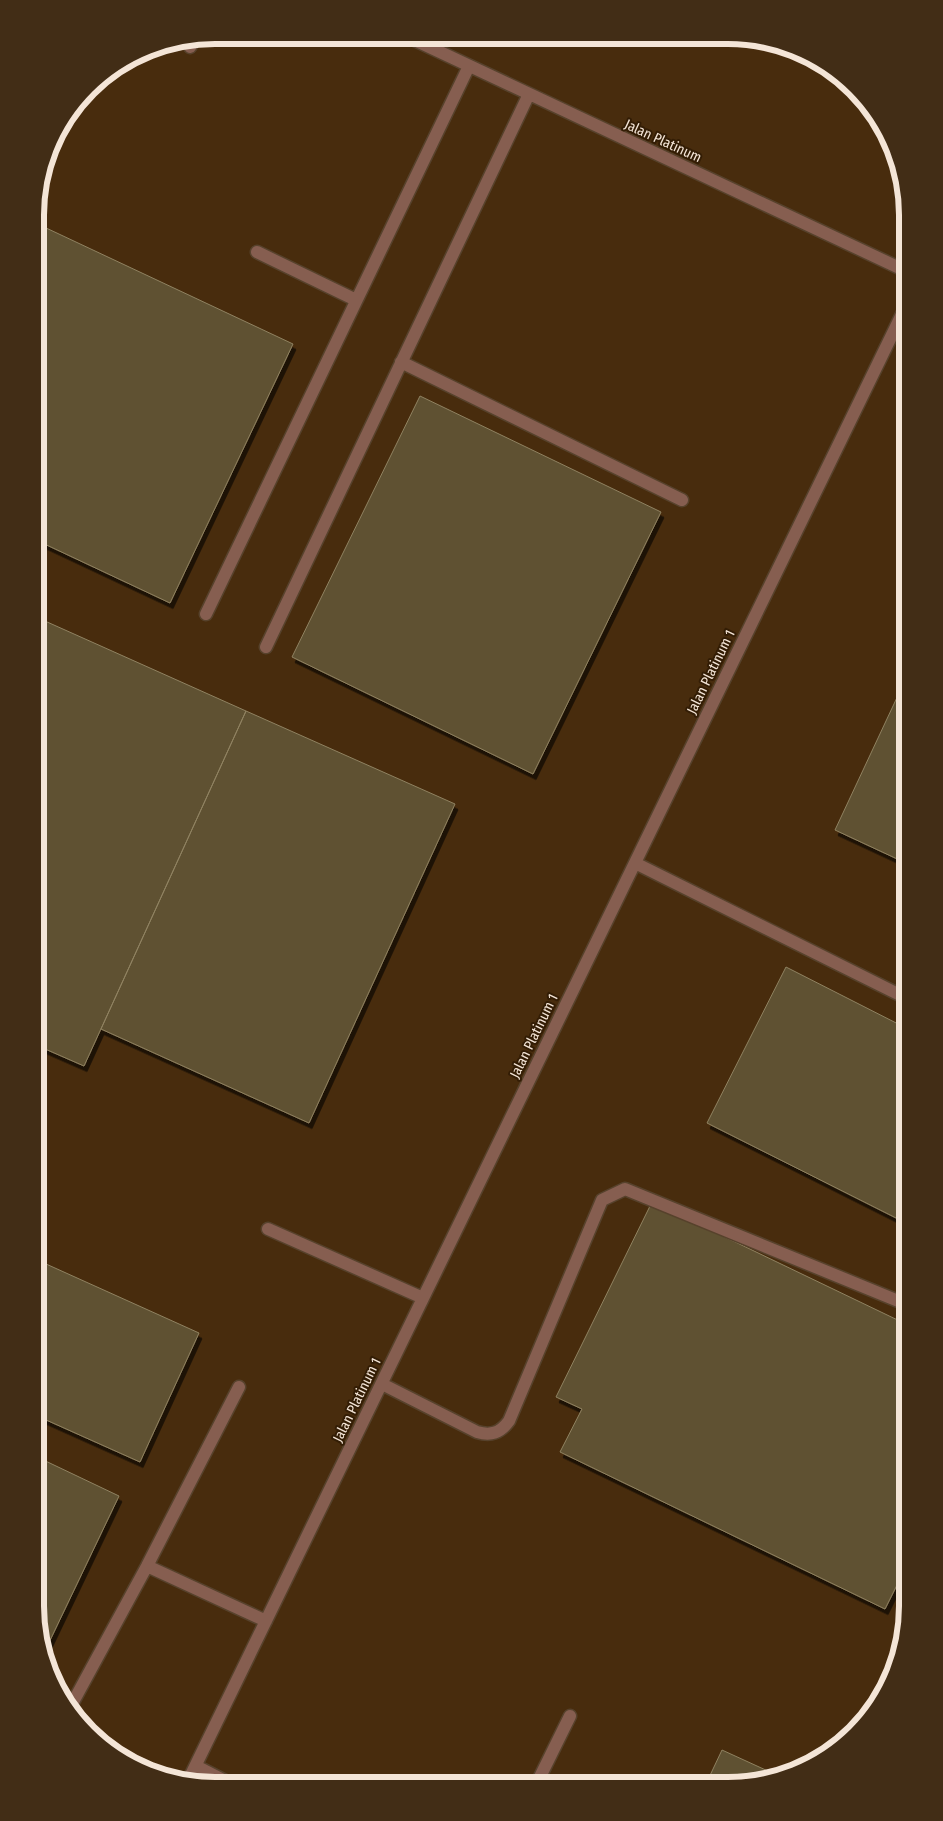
<svg xmlns="http://www.w3.org/2000/svg" width="943" height="1821" viewBox="0 0 943 1821" font-family="'Fira Sans Condensed',sans-serif">
	<style>
		.built { fill: #482c0d }
		.building { fill: #5e5132; stroke: #908261; filter: url(#shadow) }
		.lines { fill: none; stroke-linecap: round; stroke-linejoin: round }
		.minor-casing { stroke: #57422c; stroke-width: 15 }
		.minor { stroke: #865e50; stroke-width: 12 }
		.labels { text-anchor: middle; dominant-baseline: central; stroke-width: 4; stroke-linejoin: round; paint-order: stroke }
		.street-label { font-size: 14px; fill: #f4e5d7; stroke: #331d05 }
		.rim { fill: none; stroke: #f4e5d7; stroke-width: 6 }
	</style>
	<defs>
		<filter id="shadow"><feDropShadow dx="3" dy="5.5" stdDeviation="0" flood-color="#0009"/></filter>
	</defs>
	<rect width="100%" height="100%" fill="#3e2710"/>
	<!-- built -->
	<path class="built" d="M215,35l548,3 84,42 52,77 9,58v1403l-14,57 -23,41 -43,40 -42,21 -58,9 -537,-2 -55,-16 -40,-26 -52,-78 -9,-58 2,-1414 17,-57 42,-55 50,-31z"/>
	<!-- building -->
	<path class="building" d="M44,227l249,117 -123,259 -134,-63v-298z
		M420,396l241,116 -128,262 -241,-117z
		M36,617l210,94 -162,355 -48,-21z
		M908,674v190l-73,-34z
		M246,711l209,93 -146,319 -208,-94z
		M786,967l122,62v195l-201,-101z
		M652,1202l256,123v238l-23,46 -325,-157 22,-43 -26,-12z
		M35,1259l164,74 -59,129 -105,-47z
		M35,1456l84,40 -76,159 -8,-49z
		M722,1750l59,27 -53,9h-23z"/>
	<g class="lines">
		<defs>
			<path id="minor" d="M406,36l502,236
				M190,47l5,-8
				M257,252l99,48
				M401,362l281,138
				M206,614l263,-548
				M266,647l263,-553
				M635,863l273,136
				M268,1229l155,69
				M382,1384l95,48c14,4 23,1 32,-11l93,-221 23,-11 283,116
				M147,1566l119,55
				M72,1704l75,-138 92,-179
				M196,1766l37,19
				M187,1783l721,-1481
				M536,1785l34,-69"/>
		</defs>
		<!-- minor casing -->
		<use href="#minor" class="minor-casing"/>
		<!-- minor -->
		<use href="#minor" class="minor"/>
	</g>
	<g class="labels">
		<!-- street labels -->
		<g class="street-label">
			<text transform="translate(663 141) rotate(25)">Jalan Platinum</text>
			<text transform="translate(711 672) rotate(-64)">Jalan Platinum 1</text>
			<text transform="translate(534 1036) rotate(-64)">Jalan Platinum 1</text>
			<text transform="translate(357 1400) rotate(-64)">Jalan Platinum 1</text>
		</g>
	</g>
	<!-- crop -->
	<path d="M0 0H943V1821H0ZM215 44H728A171 171 0 0 1 899 215V1606A171 171 0 0 1 728 1777H215A171 171 0 0 1 44 1606V215A171 171 0 0 1 215 44Z" fill="#422d16" fill-rule="evenodd"/>
	<path class="rim" d="M215 44H728A171 171 0 0 1 899 215V1606A171 171 0 0 1 728 1777H215A171 171 0 0 1 44 1606V215A171 171 0 0 1 215 44Z"/>
</svg>
